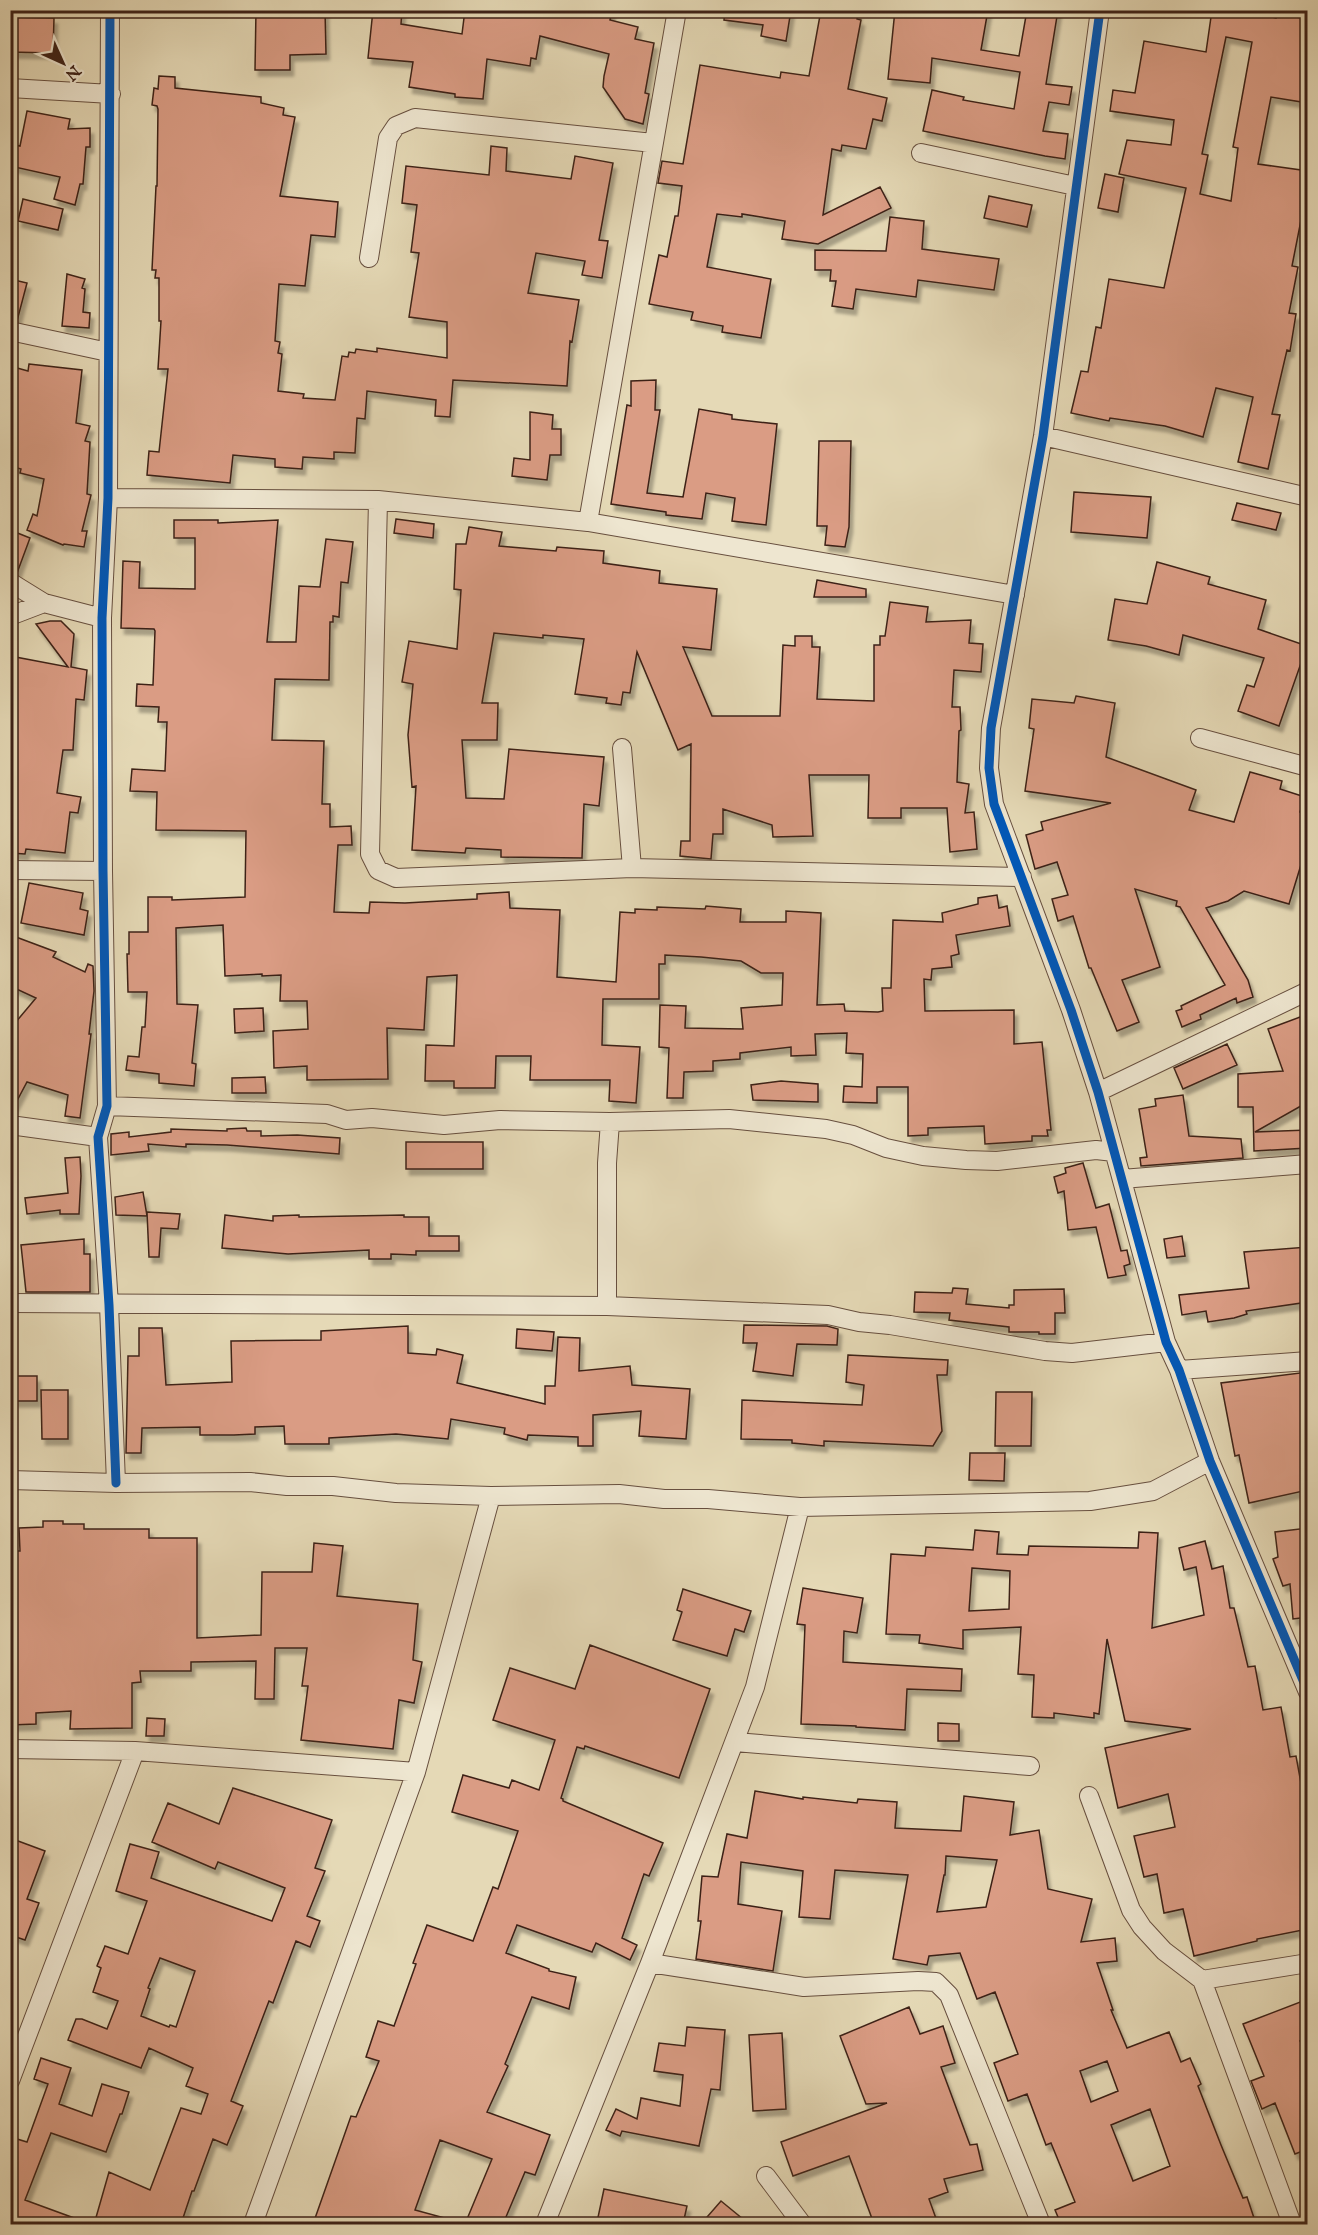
<svg xmlns="http://www.w3.org/2000/svg" width="1318" height="2235" viewBox="0 0 1318 2235" font-family="'IM FELL English',serif">
	<style>
		.building { fill: #da9c84; stroke: #3d2117; stroke-width: 1.5; fill-rule: evenodd; filter: url(#shadow) }
		.lines { fill: none; stroke-linecap: round; stroke-linejoin: round }
		.minor-casing { stroke: #674f3f; stroke-width: 20 }
		.minor { stroke: #eee6d0; stroke-width: 18 }
		.cycleway-casing { stroke: #eee6d0; stroke-width: 13 }
		.cycleway { stroke: #0057b8; stroke-width: 9 }
	</style>
	<defs>
		<filter id="shadow"><feDropShadow dx="3.5" dy="6" stdDeviation="1.5" flood-color="#0004"/></filter>
	</defs>
	<rect width="100%" height="100%" fill="#e5d9b6"/>
	<filter id="stains"><feTurbulence type="fractalNoise" baseFrequency=".00333" numOctaves="4"/><feColorMatrix values="0 0 0 0 .2 0 0 0 0 .09 0 0 0 0 .02 0 0 0 .5 -.17"/></filter>
	<radialGradient id="worn" r=".72"><stop offset=".6" stop-color="#630" stop-opacity="0"/><stop offset="1" stop-color="#630" stop-opacity=".3"/></radialGradient>
	<!-- building -->
	<path class="building" d="M256,10h69l1,44 -36,1v15h-35z
		M373,10h29l-1,14 61,10 3,-24h64l16,3v-3h67l-2,10 28,7 -3,12 19,4 -9,50 4,1 -6,30 -18,-5 -22,-32 1,-11 5,-22 -69,-18 -4,23 -5,-1 -1,8 -43,-7 -4,40 -28,-2v-3l-46,-7 4,-25 -45,-4z
		M725,10h66l-5,31 -25,-5 2,-11 -39,-5z
		M821,10h37l-1,9 4,1 -13,69 39,9 -5,23 -9,-2 -7,30 -24,-4 -1,6 -9,-2 -9,66 57,-28 11,21 -73,36 -36,-5 3,-18 -43,-7v3l-25,-3 -10,53 64,12 -10,59 -39,-6 1,-6 -32,-6 2,-8 -44,-8 10,-49 8,2 8,-41h3l4,-30 -24,-3 4,-22 21,3 17,-99 80,13 1,-6 28,4z
		M895,10h93l-7,40 38,6 8,-46h31l-12,74 26,3 -3,18 -20,-3 -6,29 25,3 -3,25 -20,-3 -122,-25 9,-41 32,7 -1,3 51,9 6,-37 -88,-14 -2,25 -42,-4z
		M1212,10h34l30,8 1,-4 31,5v84l-37,-6 -13,67 50,7v40l-5,-1 -11,56 6,1 -9,46 7,1 -6,37 -3,-1 -15,64 8,1 -12,54 -30,-7 15,-65 -37,-9 -13,49 -38,-11 -55,-8 -1,3 -38,-8 10,-42 7,1 8,-45 5,1 8,-49 55,9 22,-100 -67,-14 8,-34 44,5 3,-25 -64,-9 3,-21 22,3 9,-52 62,11zM1226,37l26,5 -19,105 5,1 -7,53 -31,-7 8,-39 -6,-1z
		M10,17l44,1 -1,35 -43,-1z
		M159,76l16,1v11l86,9v6l23,5 -1,7 12,2 -15,79 58,6 -3,35 -24,-2 -6,51 -26,-2 -4,57 5,1 -2,11 4,1 -4,37 26,3 -1,4 32,2 7,-44 6,1 1,-5 6,1 1,-4 21,3v-4l70,10v-36l-38,-5 10,-64 -8,-1 6,-47 -15,-2 4,-37 83,9 2,-29 16,2 -1,23 65,8 4,-23 38,7 -14,77 9,1 -6,37 -20,-3 3,-14 -49,-8 -8,40 51,7 -7,42 -2,-1 -3,45 -114,-6 -3,37 -15,-1 1,-16 -69,-9 -2,28 -8,-1 -2,35 -21,-1v7l-31,-2 -1,12 -27,-2v-8l-42,-4 -3,28 -83,-8 2,-24 10,1 9,-83h-10l3,-48h-2v-43h-4l1,-8h-4l4,-84h1l1,-77 -1,-3 -5,-1 2,-17 4,1z
		M27,111l43,8 -2,10 22,-1v19h-4l-3,37h-3l-5,21 -21,-6 6,-22 -50,-11v-22l10,2z
		M1105,174l19,4 -6,34 -20,-4z
		M989,196l43,9 -5,22 -43,-9z
		M23,199l40,10 -5,21 -40,-9z
		M890,217l34,4 -2,28 77,10 -5,31 -76,-10 -2,17 -60,-8 -3,20 -21,-3 4,-25h-6l1,-11h-16v-20l71,1z
		M67,274l18,5 -3,9 3,1 -2,23 7,1 -1,15 -27,-2z
		M10,279l17,4 -10,38 -7,-1z
		M29,364l53,6 -6,53 14,3 -5,15 5,1 -3,52 4,1 -9,36h5l-3,16 -20,-3 -1,1 -36,-15 6,-16 4,2 7,-37 -24,-6 1,-4 -11,-3v-100l18,5z
		M656,380l-1,30h5l-13,83 36,4 16,-88 33,6v4l45,5 -11,101 -34,-4 3,-23 -29,-5 -4,26 -36,-4v-3l-55,-8 16,-99 4,1v-25z
		M530,412l23,3 -1,14h9v26h-11l-3,25 -35,-4 2,-18 16,2z
		M819,441h32l-2,86 -4,20 -20,-2 2,-19h-10z
		M1074,492l77,5 -4,41 -76,-6z
		M1237,503l44,10 -5,17 -44,-10z
		M396,519l38,5 -1,14 -39,-5z
		M174,520h44v3l60,-3 -11,122h29l3,-56 21,1 6,-48 27,3 -5,41 -7,-1 -2,35 -6,-1v6h-3l-1,58 -54,-1 -3,61 52,1 -2,63h8v23l21,-1 1,19h-14l-4,67 35,1 1,-11 35,1 72,-4v-5l32,-2 1,16 50,2 -3,67 59,5 4,-70 15,1v-4l22,1v-3l48,2 1,-3 35,3 -1,13h46v-11l35,2 -4,92 27,-1 1,7 33,1 5,-1 -1,-23h9l2,-68 50,2 -1,-9 36,-9v-6l19,-3 2,13 8,-2 3,20 -54,9 3,19 -8,2 1,11 -20,2 -1,11 -7,-1 1,32 89,-1v34l28,-2 9,88h-4l1,6h-16v5l-47,3 -1,-18 -56,2v7l-20,1v-49h-31v16l-34,-1 1,-16 18,1 1,-33 -17,-1 1,-20 -32,1 1,21 -25,1v-9l-51,6v6l-27,2v10l-29,1 -1,26h-16l2,-50 -10,-1 1,-42 26,1 -1,22 58,1 -2,-21 41,-3 1,-32h-22l-20,-12 -40,-4 -36,-2v9h-6v35h-56l-1,46 38,2 -4,56 -27,-2 1,-21h-80l1,-24h-35l-1,32h-41v-7h-29l1,-36 28,1 3,-71 -30,2 -3,53 -37,-2 1,51 -81,1v-14l-33,2 -1,-37 35,-2 -1,-28h-27l1,-26 -19,1v-2l-37,2 -2,-51 -47,3 1,76 21,1 -6,58 4,1 -2,22 -35,-3v-9l-33,-4 2,-14 11,1 3,-30h3l2,-35h-19l-1,-38h2v-22h19v-35h24v3l73,-3 1,-66 -90,-1 1,-38 -27,-1 2,-22 33,2 2,-49h-9l1,-15 -23,-1 1,-22 16,1 2,-54 -1,-2 -33,-1 2,-67 17,1 -1,26 56,1v-51h-21z
		M469,527l33,5 -3,14 57,5 1,-4 47,4 -1,12 57,8 -1,12 58,6 -6,61 -28,-3 29,69h68l3,-71 12,1v-10h17v11h8l-3,52 57,2v-56h6v-9h5l5,-34 38,5 -2,15 45,-2 -2,23 14,1 -2,28 -27,-2 -2,37h8l1,23 -2,1 -2,51 12,2 -4,29 9,-1 3,37 -27,3 -3,-44h-46v10h-33l1,-43h-60l4,61 -40,1 -1,-12 -49,-16v25h-10l-2,25 -31,-3 1,-15h9l1,-97 -13,6 -41,-98 -7,41 -7,-1 -2,13 -15,-2 1,-5 -32,-4 9,-55 -41,-4v3l-49,-5 -12,70h16l-1,37h-35l4,58 38,1 5,-50 95,8 -5,49 -15,-2 -2,54 -81,-1v-7l-35,-2 -1,5 -53,-3 4,-64 -4,1 -4,-52 5,-51 -11,-2 7,-41 48,8 4,-59 -7,-1 2,-45h10z
		M10,530l20,8 -13,35 -7,-2z
		M1157,562l53,15 -2,7 58,16 -8,29 49,17 -28,80 -41,-15 9,-26 7,2 10,-29 -81,-23 -4,20 -33,-9 -38,-6 7,-41 32,5z
		M817,580l49,9v8h-52z
		M50,621h11l13,13 -3,33 16,3 -3,30 -8,-1 -3,51h-10l-6,43 24,4 -3,16 -8,-1 -5,41 -39,-4 -1,5 -15,-1v-197l58,11 -32,-43z
		M1076,696l39,7 -9,54 90,33 -7,20 45,12 16,-50 32,9 -2,8 25,8 -5,15 8,2v42l-4,-1 -15,49 -45,-13 -16,10 -22,7 42,72 5,17 -16,6 -1,-5 -36,17 1,4 -19,8 -6,-16 6,-2 -1,-3 44,-21 -45,-78 -4,-1 1,-5 -42,-12 25,78 -38,13 17,42 -22,9 -26,-63h-2l-16,-52 -15,5 -6,-22 16,-4 -11,-33 -22,7 -9,-34 17,-5 -2,-8 70,-19 -86,-12 9,-62 -5,-1 3,-29 42,4z
		M29,883l54,10 -3,16 8,2 -4,24 -63,-12z
		M16,937l40,15 -3,5 32,15 3,-8 5,2 1,25 -5,43h2l-11,84 -15,-2 3,-21 -41,-13 -17,32v-85l26,-31 -26,-12v-39z
		M263,1008l1,23 -29,2 -1,-24z
		M1308,1014v18l-4,1 4,31v38l-53,30 53,-2v18l-54,3 -1,-44h-15v-33l45,-3 -15,-42z
		M1227,1044l10,21 -54,24 -9,-21z
		M265,1077l1,16h-34v-15z
		M781,1081l37,3v18l-65,-2 -2,-15z
		M1183,1095l6,41 52,3 2,19 -102,8 -1,-8 7,-1 -8,-48 17,-3 -1,-7z
		M246,1128l1,3h14v5l36,-1 43,3 -1,16 -112,-9 -41,-1v3l-38,-3 1,7 -38,4v-21l18,-2v5l42,-5v-3l56,2v-2z
		M406,1142h77v27h-77z
		M80,1157l1,19 -2,38h-19v-4l-33,4 -2,-16 43,-5 -3,-35z
		M1083,1163l13,45 13,-4 12,47 6,-1 3,14 -6,2 2,9 -18,3 -12,-51 -28,3 -4,-39 -6,2 -4,-16 12,-4 -1,-5z
		M143,1192l4,24 -31,-1 -1,-18z
		M147,1212l33,2 -2,15 -17,-1 -2,29h-10z
		M225,1215l48,6v-5l26,-1v2l105,-2v2h25v19h30v15h-43v4l-25,-1v5h-22v-9l-81,4 -66,-6z
		M1182,1236l3,20 -18,2 -3,-19z
		M84,1239v15h6v38h-64l-5,-47z
		M1308,1247v55l-62,9 1,3 -13,4 -26,4 -2,-11 -24,4 -3,-20 70,-7 -5,-36z
		M953,1288l15,1 -2,15 43,4v-3h5v-15l50,-1 1,24h-10v21h-16v-2h-30v-5l-60,-7 1,-7 -36,-1 1,-20 37,1z
		M744,1325l83,1 11,3 -1,16 -40,-1 -4,32 -40,-5 4,-28h-14z
		M408,1326v27l28,2 1,-6 26,6 -6,28 88,21v-18h10l3,-49 22,1 -1,33 51,-5 2,19 58,4 -4,50 -47,-3 2,-25 -48,4v31h-15v-9l-50,-2 -1,5 -23,-6 1,-6 -54,-9 -3,20 -52,-5 -67,4v6h-44l-1,-18 -29,1v7l-21,1h-34v-8l-58,1 -1,25h-15l2,-97h11v-28h23l4,57 66,-3 -1,-41 90,-1v-9z
		M517,1329l37,3 -2,19 -36,-3z
		M848,1355l100,5 -1,15h-10l5,56 -9,15 -109,-5v5l-32,-3v-3l-51,-1 1,-39 120,5 2,-20 -18,-3z
		M1308,1372v118l-59,13 -10,-48 -4,1 -14,-73z
		M10,1376h27v25h-27z
		M41,1390h27v49h-26z
		M996,1392h36l-1,54h-36z
		M970,1453h35l-1,28 -35,-1z
		M43,1521h20v3h21v5h65v9h48v100l64,-3 1,-63h50l2,-29 29,3 -6,50 81,8 -5,56 9,2 -8,41 -15,-3 -6,49 -92,-9 7,-54h-6l5,-38h-32l-1,51h-19l1,-38 -65,1v9h-51l1,11 -9,1v45l-62,1 1,-18 -35,2v11l-26,1v-171l6,1v-4h4l-1,-23 24,-1z
		M1308,1528v89l-15,2 -3,-35 -7,2 -10,-27 5,-2 -3,-25z
		M975,1530l24,2 -2,22 31,1 1,-9 109,2 1,-16 19,1 -6,95 52,-13 -8,-48 -12,3 -5,-22 26,-7 7,28 11,-3 7,42h4l14,59 7,-1 8,44 18,-3 9,50 6,-1 9,49h3v124l-51,10v2l-63,15 -11,-47 -19,4 -7,-39 -13,3 -10,-41 41,-9 -7,-33 -50,14 -13,-60 86,-19 -66,-8 -18,-82 -8,75 -5,-1v5l-40,-5v5l-22,-1 2,-42 -16,-1 3,-47 -58,3v19l-44,-6 1,-8 -34,-1 5,-80 34,2 1,-9 47,3zM972,1568l38,3 -1,38 -40,2z
		M803,1588l60,10 -6,35 -13,-2 -1,31 119,7 -1,22 -54,-2 -2,41 -49,-3v-1l-55,-2 4,-99 -8,-1z
		M683,1589l68,22 -7,21 -9,-3 -8,27 -54,-16 9,-28 -5,-2z
		M590,1645l120,44 -31,89 -94,-32 -1,3 -7,-2 -16,51 2,1v2l100,42 -14,33 -5,-2 -22,64 15,7 -7,15 -34,-17 -4,9 -75,-27 -11,28 43,16v2l27,6 -7,32 -37,-12 -27,67 3,2 -21,46 63,23 -15,40 -10,-3 -22,52h-38l27,-65 -52,-19 -25,70 37,10 -1,4h-138l38,-108 5,1 23,-56 -13,-4 12,-36 16,5 22,-62 -3,-1 14,-38 46,16 20,-54 5,2 20,-58 -66,-19 11,-37 46,13 3,-8 27,10 16,-50 -62,-20 17,-52 65,21z
		M147,1718l18,1 -1,17h-18z
		M938,1723l21,1v17h-21z
		M233,1788l99,32 -17,48 10,3 -18,45 13,5 -10,26 -14,-6 -23,62 -4,-2 -38,100 12,5 -16,39 -14,-6 -19,52h-2l-11,33h-74l-12,-3 14,-49 41,18 31,-82 20,6 7,-20 -22,-8 7,-18 -44,-20 -8,20 -73,-28 8,-21h6l25,10 11,-28 -25,-9 8,-24 -4,-2 8,-20 23,8 19,-53 -31,-10 14,-47 29,8 -8,26 121,43 13,-33 -67,-26 -3,7 -63,-27 16,-39 51,21zM160,1958l35,13 -19,56 -6,-2 -1,2 -28,-11 9,-27 -2,-1z
		M755,1791l48,8v-2l54,6 1,-4 39,3 -2,26 66,3 3,-35 50,6 -4,33 29,-5 9,59 44,10 -11,43 34,-4 2,23 -20,2 16,47h-2l16,38 42,-16 12,30 9,-4 11,26 -3,2 23,59 22,53 4,-1 9,27h-195l-6,-14 20,-8 -24,-59 -5,2 -19,-51 -19,7 -14,-38 24,-9 -23,-62 -18,7 -17,-46 -31,3 -2,9 -34,-6 15,-84 -73,-5 -5,49 -31,-2 4,-46 -62,-9 -3,42 44,7 -9,60 -77,-12 5,-38h-3l4,-45 16,1 9,-43 20,4zM946,1856l51,4 -11,47 -49,5 7,-37h1zM1107,2061l11,30 -27,11 -11,-31zM1150,2109l20,57 -37,15 -22,-56z
		M10,1838l35,13 -18,48 12,4 -14,37 -15,-5z
		M1308,1999v39l-8,3 8,15v93l-13,5 -20,-51 -13,6 -11,-28 13,-5 -21,-52z
		M909,2007l11,27 23,-8 12,37 -14,4 29,78 7,-1 6,26 -39,9 4,13 -19,7 9,25h-64l-25,-68 -56,20 -12,-34 106,-39 -21,1 -26,-68z
		M687,2027l38,3 -5,60 -9,-1 -12,57 -77,-15 -2,5 -14,-6 10,-21 21,10 4,-21 39,8 3,-31 -29,-4 5,-28 26,3z
		M782,2033l4,76 -33,2 -4,-76z
		M41,2058l30,10 -12,36 33,12 10,-32 27,8 -7,22h-2l-14,38 -55,-19 -26,67 60,22 -1,2h-74v-69l7,-16 10,3 21,-58 -14,-5z
		M604,2189l83,17 -4,18h-71l-15,-2z
		M721,2201l28,23h-48z"/>
	<g class="lines">
		<defs>
			<path id="minor" d="M110,10l-2,488 -6,120 1,253 4,235 -9,31 11,168 7,178
				M1100,10l-57,426 -52,292 -2,40 5,36 77,206 27,82 68,250 13,28 31,91 98,231
				M10,88l101,6
				M921,153l154,33
				M369,258l19,-120 8,-12 19,-8 238,25
				M10,331l98,21
				M1043,436l265,61
				M108,498l270,2 210,22 427,73
				M378,500l-8,354 8,16 18,8 236,-10 390,9
				M588,522l89,-512
				M10,582l34,21
				M10,616l34,-13 58,15
				M1200,738l108,29
				M622,748l10,120
				M10,870l93,1
				M1098,1092l210,-101
				M107,1106l220,8 19,6 26,-2 72,7 56,-5 110,2 119,-3 97,10 27,6 33,13 37,8 43,4 31,1 99,-11 18,2
				M10,1125l88,12
				M1122,1179l186,-15
				M10,1303l597,3 221,9 31,7 31,3 155,26 27,2 94,-11
				M607,1306v-143l3,-41
				M1179,1370l129,-9
				M10,1480l106,3 134,-1 37,4h46l63,7 95,3 128,-2 45,5h44l92,8 290,-6 63,-10 57,-30
				M735,1742l295,24
				M10,1749l125,2 281,21
				M1089,1796l42,114 11,17 22,24 38,29 90,244
				M650,1963l154,24 114,-6 18,1 13,13 92,229
				M1202,1980l106,-17
				M10,2081l125,-330
				M766,2176l36,48
				M253,2224l163,-452 75,-276
				M545,2224l105,-261 105,-276 45,-180"/>
		</defs>
		<!-- minor casing -->
		<use href="#minor" class="minor-casing"/>
		<!-- minor -->
		<use href="#minor" class="minor"/>
		<defs>
			<path id="cycleway" d="M110,10l-2,488 -6,120 1,253 4,235 -9,31 11,168 7,178
				M1100,10l-57,426 -52,292 -2,40 5,36 77,206 27,82 68,250 13,28 31,91 98,231"/>
		</defs>
		<!-- cycleway casing -->
		<use href="#cycleway" class="cycleway-casing"/>
		<!-- cycleway -->
		<use href="#cycleway" class="cycleway"/>
	</g>
	<!-- margin -->
	<rect width="1318" height="2235" fill="none" stroke="#e5d9b6" stroke-width="36"/>
	<rect x="12" y="12" width="1294" height="2211" fill="none" stroke="#3d2117" stroke-width="3"/>
	<rect x="18" y="18" width="1282" height="2199" fill="none" stroke="#3d2117" stroke-width="1.5"/>
	<!-- north arrow -->
	<g transform="translate(63 63) rotate(135)" stroke="#eee6d0" stroke-width="4.5" paint-order="stroke">
	<path d="M0-4.5L10 22L0 15L-10 22Z" fill="#3d2117"/>
	<text y="-9" font-size="16" font-weight="bold" text-anchor="middle" fill="#3d2117">N</text>
	</g>
	<rect width="100%" height="100%" filter="url(#stains)"/>
	<rect width="100%" height="100%" fill="url(#worn)"/>
</svg>
